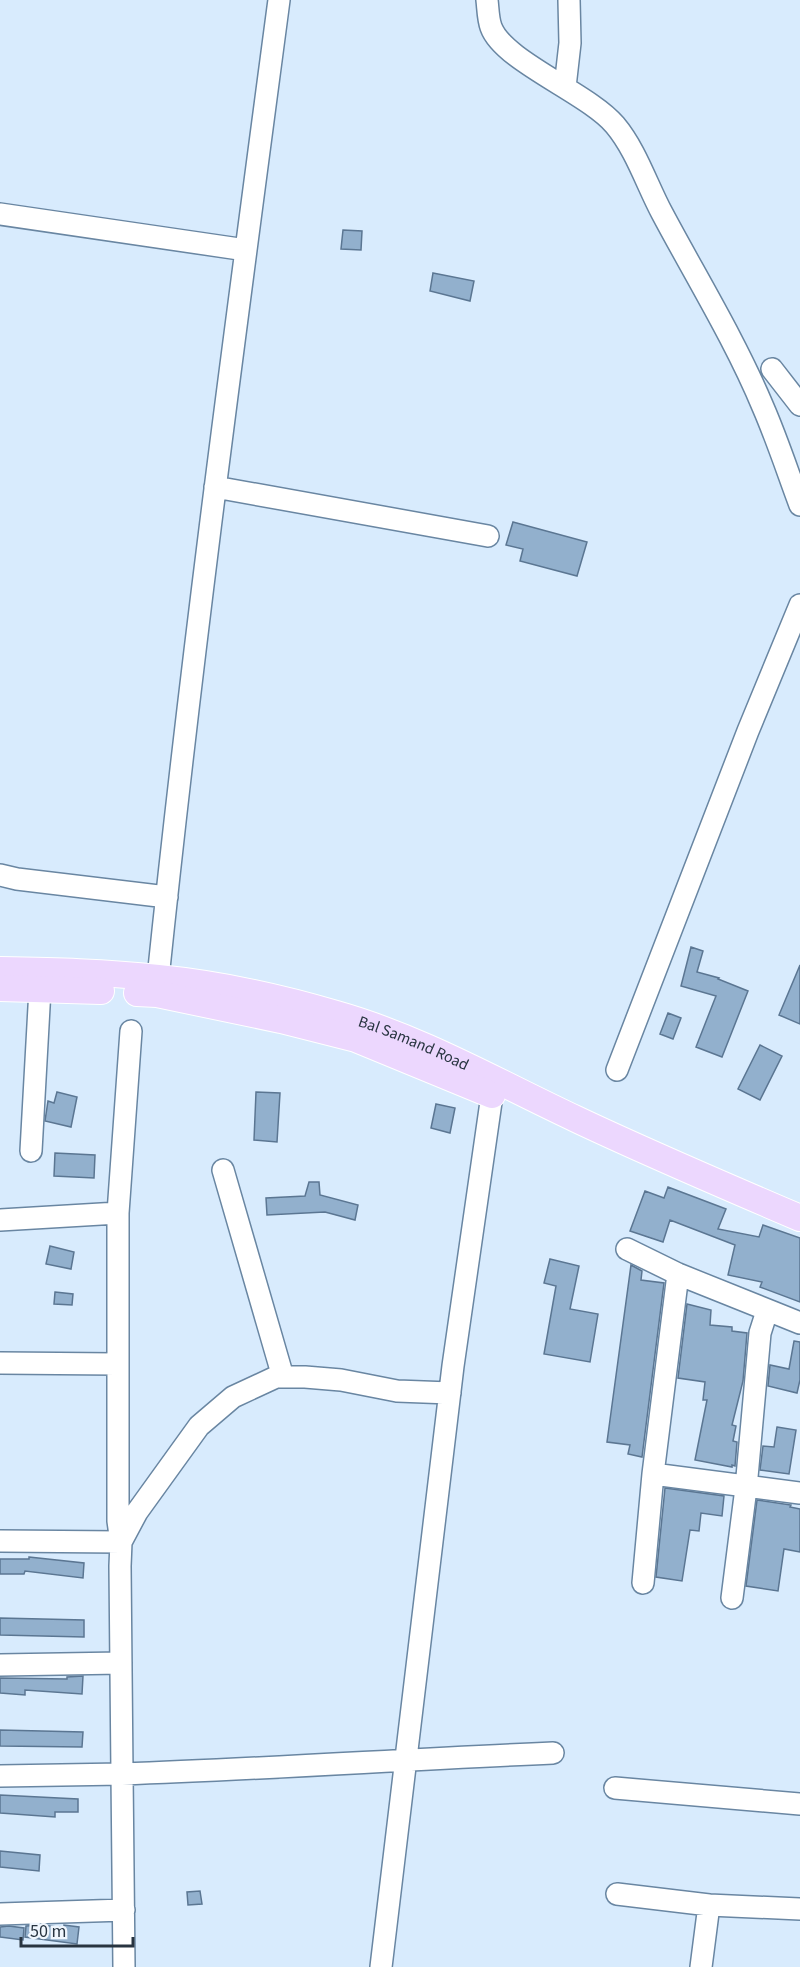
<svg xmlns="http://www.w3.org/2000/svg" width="800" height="1967" viewBox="0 0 800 1967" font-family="'Source Sans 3',sans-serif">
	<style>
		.building { fill: #92b0cd; stroke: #5b7692; stroke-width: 1.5 }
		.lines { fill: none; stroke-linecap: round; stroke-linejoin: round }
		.minor-casing { stroke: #6986a2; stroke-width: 24 }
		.major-casing { stroke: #fff; stroke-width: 28 }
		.minor { stroke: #fff; stroke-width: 21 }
		.major { stroke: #ecd7fe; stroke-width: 26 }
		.labels { text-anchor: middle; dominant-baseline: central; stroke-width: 6; stroke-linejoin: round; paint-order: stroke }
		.street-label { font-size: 16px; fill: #283440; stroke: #f0f6fd }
	</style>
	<rect width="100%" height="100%" fill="#d8ebfd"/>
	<!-- building -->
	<path class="building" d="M343,230l19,1 -1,19 -20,-1z
		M433,273l41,8 -4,20 -40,-10z
		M513,522l74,20 -10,34 -57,-15 3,-12 -17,-4z
		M691,947l12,4 -6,21 22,6 -1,1 30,12 -26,66 -26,-10 20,-51 -35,-10z
		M800,965v59l-21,-9z
		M668,1013l13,5 -8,21 -13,-5z
		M760,1045l22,11 -22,44 -22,-11z
		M57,1092l20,5 -6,30 -26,-6 3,-20 6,2z
		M256,1092l24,1 -3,49 -23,-2z
		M436,1104l19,4 -5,25 -19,-5z
		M55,1153l40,2 -1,23 -40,-2z
		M309,1182h10l1,13 38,10 -3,15 -30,-8 -58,3 -1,-17 39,-2z
		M668,1187l58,22 -8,20 41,8 4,-12 37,13v64l-40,-15 2,-5 -34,-7 7,-30 -65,-25 -7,22 -33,-11 15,-40 19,7z
		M50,1246l24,6 -3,17 -25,-5z
		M550,1259l29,7 -9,43 28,5 -8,48 -46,-8 12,-68 -12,-3z
		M631,1265l11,6 -1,9 23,3 -22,174 -14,-3 2,-9 -23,-3z
		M55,1292l18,2 -1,11 -18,-1z
		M687,1304l24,6 -1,15 22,2v4l15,2 -4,48 -11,44 4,1 -3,15 4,1 -2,24 -3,-1v2l-37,-7 12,-60h-4l2,-18 -27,-4z
		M794,1341l6,1v38l-3,13 -29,-7 2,-21 19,4z
		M777,1427l19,3 -7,44 -29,-4 3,-24 11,1z
		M665,1488l59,8 -2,20 -21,-3 -2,18 -9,-1 -8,51 -26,-4z
		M757,1500l34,5 -1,2 10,2v43l-16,-3 -6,42 -32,-5z
		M29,1557l55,6 -1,15 -58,-7 -1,3h-24v-15h29z
		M0,1618l84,2v17l-84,-2z
		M83,1676l-1,18 -57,-4v5l-25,-2v-15l67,1v-2z
		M0,1730l83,2 -1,15 -82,-1z
		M0,1795l78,4v13h-23v5l-55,-4z
		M0,1851l40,4 -1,16 -39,-4z
		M200,1891l2,13 -14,1 -1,-13z
		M43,1925l21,3v-3l15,2 -2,17 -52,-7 1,-11z
		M9,1926l15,2 -1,12 -23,-3v-10z"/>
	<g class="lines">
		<defs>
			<path id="minor" d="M487,0c1,8 1,19 4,27 12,34 97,66 124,98 21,25 32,60 47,88 34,64 73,127 101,194 14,32 25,66 37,98
				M565,87l5,-44 -1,-43
				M0,214l246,36
				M772,369l28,36
				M215,487l273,49
				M0,875l17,4 150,18
				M158,978c34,-327 78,-653 121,-978
				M617,1070l131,-339 52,-126
				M31,1151l9,-162
				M223,1170l60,207
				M0,1220l118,-7
				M627,1249l51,25 122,49
				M0,1363l116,1
				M653,1474l147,19
				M0,1541l121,1 -3,-21v-308l13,-182
				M643,1583l10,-109 25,-200
				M732,1598l14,-110 14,-155 7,-22
				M0,1665l121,-2
				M0,1776l122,-2 -2,-208 1,-24 16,-30 62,-86 34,-29 43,-20h29l36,3 56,11 53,2
				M615,1788l185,16
				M617,1894l92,11 -8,62
				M709,1905l91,4
				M0,1914l124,-4
				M124,1967l-2,-193c144,-5 288,-15 431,-21
				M381,1967l72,-601 39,-271"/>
			<g id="major">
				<path id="s1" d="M0,970c53,1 106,2 158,8 60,6 121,19 178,36 85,24 161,68 240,105 74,35 149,67 224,99"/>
				<path d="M0,988l101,3"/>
				<path d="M137,993l20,1 124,26 75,19 136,56"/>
			</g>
		</defs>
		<!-- minor casing -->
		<use href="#minor" class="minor-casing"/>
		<!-- major casing -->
		<use href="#major" class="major-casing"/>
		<!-- minor -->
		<use href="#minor" class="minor"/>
		<!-- major -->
		<use href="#major" class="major"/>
	</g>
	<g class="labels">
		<!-- street labels -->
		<g class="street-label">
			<text stroke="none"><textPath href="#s1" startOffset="423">Bal Samand Road</textPath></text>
		</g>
	</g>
	<!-- scale -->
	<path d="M21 1937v9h112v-9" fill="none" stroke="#283440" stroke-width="3"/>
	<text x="30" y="1937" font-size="18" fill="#283440" stroke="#f0f6fd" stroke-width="4.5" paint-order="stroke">50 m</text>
</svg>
